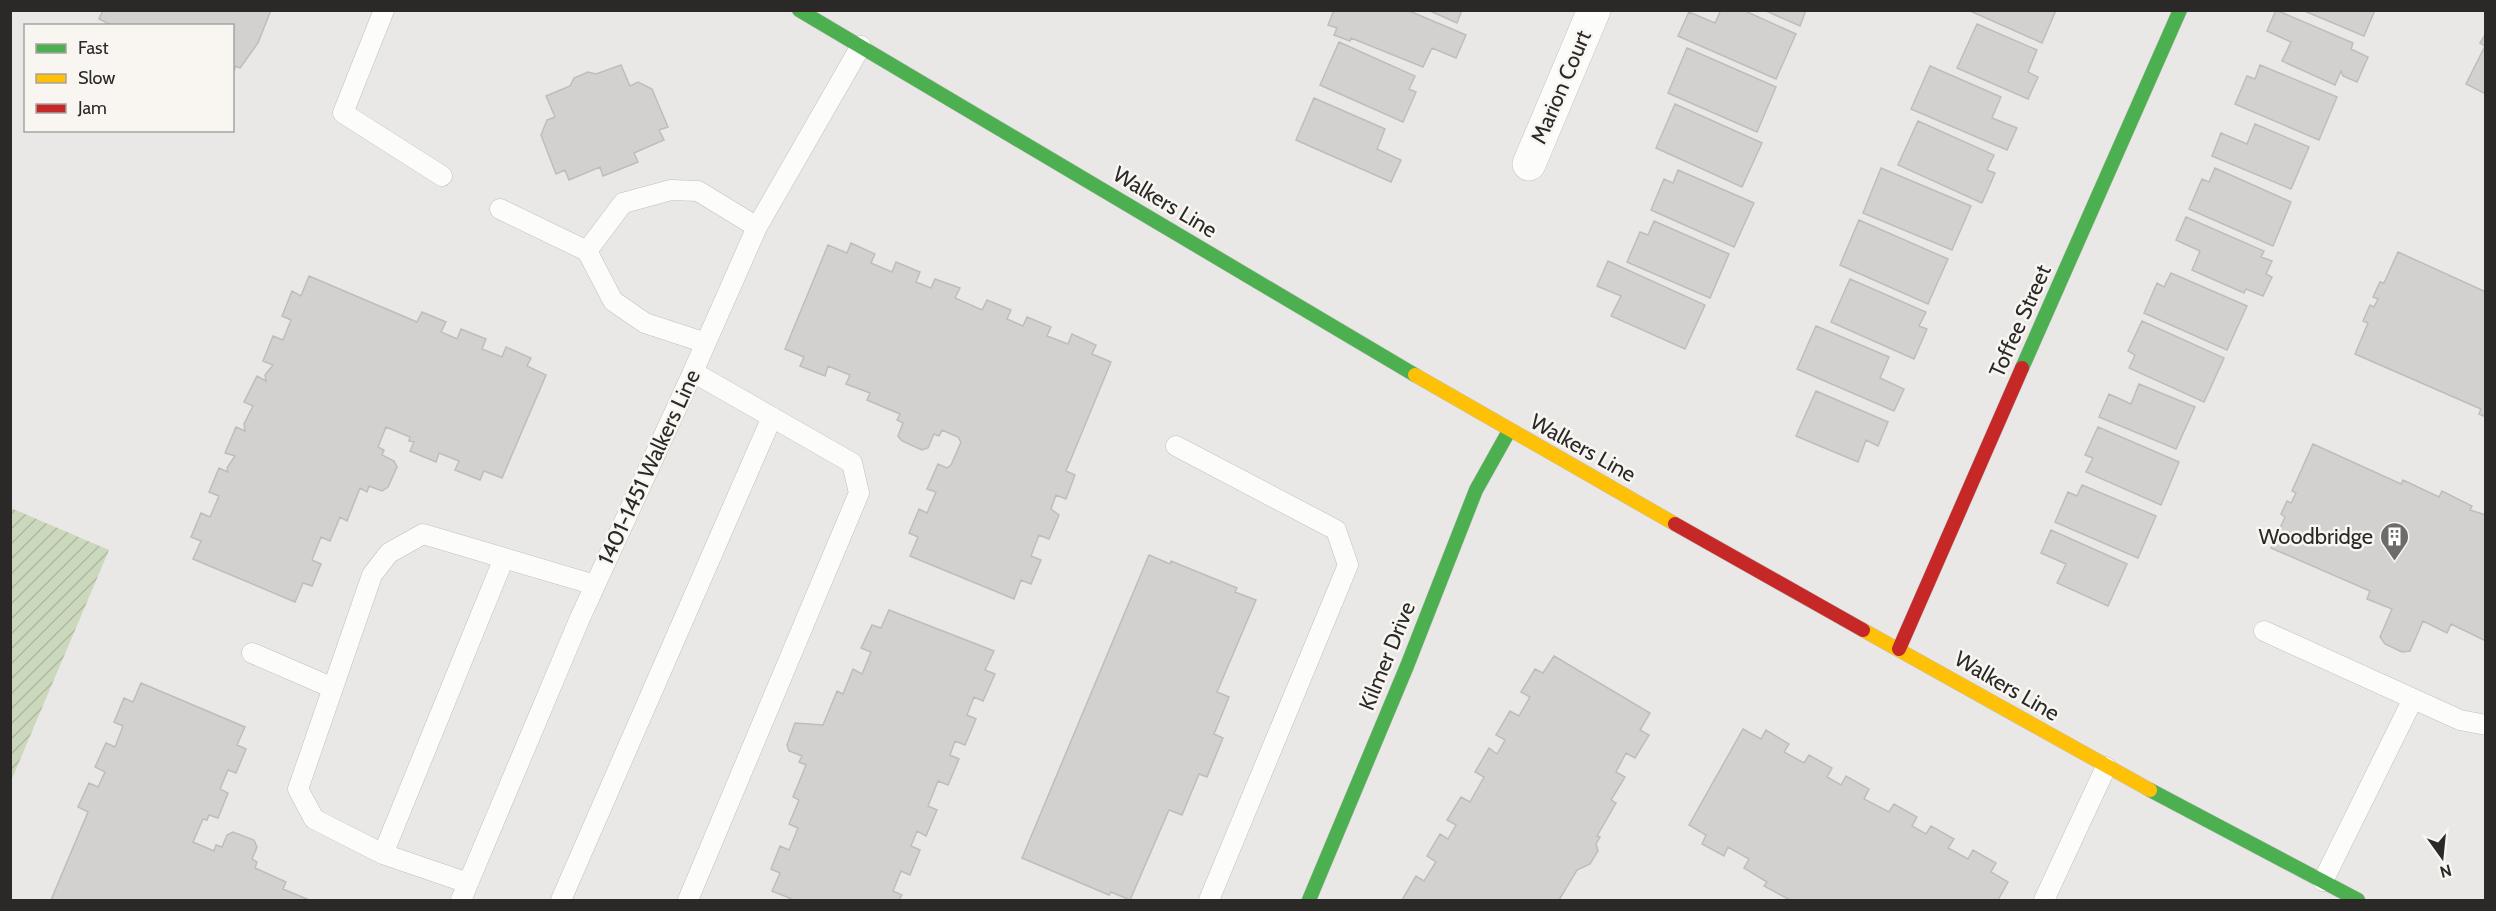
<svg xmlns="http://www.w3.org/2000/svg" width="2496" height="911" viewBox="0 0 2496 911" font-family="Cabin,sans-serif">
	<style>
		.garden { fill: url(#garden-furrows) }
		.building { fill: #d3d1d0; stroke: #bfbdbc; stroke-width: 1.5 }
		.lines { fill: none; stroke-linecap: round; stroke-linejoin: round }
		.lane-casing { stroke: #c1c0be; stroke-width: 21 }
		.street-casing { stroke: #c1c0be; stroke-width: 34 }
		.fast-casing { stroke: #c1c0be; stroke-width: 15 }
		.slow-casing { stroke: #c1c0be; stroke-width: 15 }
		.jam-casing { stroke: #c1c0be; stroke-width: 15 }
		.lane { stroke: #fcfcfb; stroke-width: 20 }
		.street { stroke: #fcfcfb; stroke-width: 33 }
		.fast { stroke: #4caf50; stroke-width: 14 }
		.slow { stroke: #ffc107; stroke-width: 14 }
		.jam { stroke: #c62828; stroke-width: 14 }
		.labels { text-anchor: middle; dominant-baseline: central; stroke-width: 5; stroke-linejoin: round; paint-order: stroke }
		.street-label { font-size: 22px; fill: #2a2927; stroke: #f9f6f2 }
		.poi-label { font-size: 22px; fill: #2a2927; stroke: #f9f6f2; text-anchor: end }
	</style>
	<defs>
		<pattern id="garden-furrows" width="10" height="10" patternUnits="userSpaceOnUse" patternTransform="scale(1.5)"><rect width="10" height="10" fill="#cbd8bc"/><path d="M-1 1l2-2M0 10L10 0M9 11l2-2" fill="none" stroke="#aeb9a2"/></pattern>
	</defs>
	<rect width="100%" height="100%" fill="#eae8e6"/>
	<!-- garden -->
	<path class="garden" d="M11,508l98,42 -98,231z"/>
	<!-- building -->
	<path class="building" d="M103,10h168l-13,33 -18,25 -4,-2 -4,9v-49h-119l-14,-7z
		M1334,10h73l59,25 -10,23 -24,-10 -9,19 -72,-29 -1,3 -16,-6 3,-7 -9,-3z
		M1428,10h34l-5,13z
		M1721,10h22l53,24 -20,45 -98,-43 11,-24 26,11z
		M1764,10h42l-6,16z
		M1968,10h88l-14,33z
		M2276,10l77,33 -2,6 17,8 -11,25 -14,-6 -2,-5 -6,14 -53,-24 9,-19 -24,-11z
		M2302,10h73l-11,26z
		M1977,24l60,26 -9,22 10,5 -10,22 -71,-31z
		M2486,33v61l-20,-10 19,-38 -5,-3z
		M1339,42l76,34 -6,13 7,3 -13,30 -83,-37z
		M1687,48l89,39 -19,45 -89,-39z
		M621,65l9,21 8,-4 14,7 16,38 -9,3 5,10 -30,13 4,9 -35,14 -3,-9 -31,13 -4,-10 -9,4 -15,-39 6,-15 8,-3 -9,-21 24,-10 4,-8 14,-6 8,2z
		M2260,65l77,32 -18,43 -84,-36 12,-28 8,3z
		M1930,66l71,31 -9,21 25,10 -10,22 -96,-41z
		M1314,98l71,31 -8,20 24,11 -10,22 -95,-42z
		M1675,104l87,39 -20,44 -86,-39z
		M1918,121l76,34 -7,15 8,3 -13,30 -84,-38z
		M2255,124l54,23 -18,42 -79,-33 9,-23 26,11z
		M1881,168l90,38 -19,44 -89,-37z
		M2215,168l76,34 -18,44 -84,-37 13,-30 7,3z
		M1678,170l76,33 -20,44 -83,-37 13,-31 9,4z
		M2186,217l78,34 -3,6 11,4 -6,13 6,3 -9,19 -17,-7 -2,4 -52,-23 8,-19 -24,-11z
		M1859,220l89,39 -20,45 -88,-39z
		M1654,221l75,33 -19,44 -83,-36 13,-30 8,3z
		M851,243l24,11 -4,9 21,9 4,-10 24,10 -4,10 15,6 4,-9 25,9 -5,10 27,12 5,-10 24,10 -4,9 16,7 4,-9 24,10 -4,9 21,8 4,-10 24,11 -4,9 19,8 -45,109 9,4 -9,24 -10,-4 -5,14 8,6 -10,24 -10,-4 -8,21 10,4 -10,24 -10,-4 -7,19 -104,-43 8,-19 -9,-4 10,-24 8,4 9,-21 -9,-3 11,-25 9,4 4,-3 10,-23 -3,-5 -16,-7 -3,6 -5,-2 -6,14 -6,2 -20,-9 -4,-5 5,-13 -6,-3 3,-6 -33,-14 3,-7 -24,-9 4,-9 -22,-9 -3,10 -25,-10 4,-9 -19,-8 43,-104 19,8z
		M2398,252l88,40v125l-7,-3 2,-5 -126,-55 13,-31 -5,-2 7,-16 4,2 4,-8 -5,-2 7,-15 4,1z
		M1608,261l97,44 -20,44 -74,-33 10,-20 -24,-10z
		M2171,273l76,33 -20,44 -83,-37 13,-30 7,4z
		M309,276l108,46 5,-10 24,10 -5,10 16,7 4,-10 25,10 -4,10 20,8 4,-10 25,11 -4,8 19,9 -44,103 -18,-7 -4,9 -25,-10 4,-9 -20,-8 -3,9 -26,-11 4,-9 -5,-1 1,-4 -24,-10 -8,20 6,3 -2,5 12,6 3,6 -9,20 -6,4 -13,-5 -2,6 -7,-4 -13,33 -7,-4 -10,24 -9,-4 -9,23 9,4 -9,22 -9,-3 -8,19 -102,-43 8,-18 -10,-4 10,-24 9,4 9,-21 -10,-4 10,-24 9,4 -1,-4 8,-12 -10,-3 11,-26 9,4 -1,-7 9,-18 -9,-4 13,-26 9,5 -1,-6 8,-10 -10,-4 10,-25 10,4 8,-20 -9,-4 10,-25 9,5z
		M1850,279l76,33 -7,14 8,3 -13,30 -83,-37z
		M2142,321l82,37 -20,44 -75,-34 6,-13 -7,-4z
		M1816,326l73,31 -9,21 24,11 -10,22 -97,-42z
		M2139,384l56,23 -19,42 -77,-32 10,-23 22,10z
		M1816,391l72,31 -10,24 -12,-6 -8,22 -62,-26z
		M2098,427l81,35 -18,43 -75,-33 7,-14 -8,-3z
		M2313,444l88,40 2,-4 36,17 3,-6 30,15 -2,4 16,5v126l-35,-17 -4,9 -24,-12 -13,30 -8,1 -17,-8 -5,-7 12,-28 -25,-10 3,-8 -99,-43 14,-31 -4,-3 6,-13 4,2 5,-10 -4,-2z
		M2082,485l74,31 -18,42 -83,-36 13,-30 9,4z
		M2051,530l76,34 -19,42 -51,-23 9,-19 -25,-11z
		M1149,555l21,9 1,-3 66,27 -2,4 21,8 -39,92 12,5 -15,37 9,4 -16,39 -8,-3 -17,41 -13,-5 -39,90 -19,-8 -2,3 -87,-37z
		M889,610l105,41 -9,19 10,4 -12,27 -9,-4 -7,18 9,4 -11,26 -10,-4 -5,14 9,4 -11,26 -10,-4 -10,25 9,4 -11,26 -9,-5 -6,15 9,4 -10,25 -9,-4 -8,20 9,4 -3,5h-105l-22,-9 8,-18 -9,-4 9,-23 9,4 9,-22 -9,-4 10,-24 -6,-3 13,-32 -7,-3 3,-6 -13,-5 -2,-6 8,-22 28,2 14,-34 6,3 10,-25 9,5 9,-22 -10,-4 11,-23 9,3z
		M1554,656l96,57 -10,17 9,5 -14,23 -9,-5 -10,19 9,5 -14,23 5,3 -19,33 3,1 -4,7 2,7 -8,13 -13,6 -18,30h-157l14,-24 8,5 12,-19 -9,-6 13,-22 8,5 8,-14 -9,-5 14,-23 9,5 14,-25 -9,-5 14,-24 8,6 8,-14 -9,-5 14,-24 9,5 11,-19 -9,-5 14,-23 8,4z
		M141,683l104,44 -8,18 9,4 -10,24 -8,-3 -8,19 8,4 -10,25 -9,-3 -2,5 -4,-1 -10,23 21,9 2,-6 6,2 5,-12 6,-3 21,8 3,7 -5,12 5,3 -2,6 31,14 -3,7 24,10 -1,1h-255l37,-88 -10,-5 11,-24 9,4 7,-15 -10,-5 11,-24 9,4 8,-21 -9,-4 10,-24 9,4z
		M1743,729l18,10 5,-9 23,14 -5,8 20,11 5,-8 23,13 -5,9 14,8 5,-9 23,13 -5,10 25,13 5,-8 23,13 -5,9 14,8 5,-8 23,13 -6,9 20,11 5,-9 23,13 -5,9 17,10 -10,18h-208l-26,-14 3,-4 -23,-14 5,-9 -21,-12 -4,9 -22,-12 4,-9 -17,-10z"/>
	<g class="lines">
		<defs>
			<path id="lane" d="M384,10l-41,103 99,63
				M500,209l87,42 26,50 32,22 61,20
				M587,251l36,-48 48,-13 27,1 59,36
				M1176,446l160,84 12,35 -139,335
				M2264,631l196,89 26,5
				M252,653l81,35
				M383,854l121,-296
				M2323,881l90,-182
				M468,883l-85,-29 -69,-35 -16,-30 74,-214 17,-22 34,-19 172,51
				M461,900l119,-282 113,-246 64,-145 104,-181
				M561,900l211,-483
				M688,900l171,-407 -7,-30 -159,-91
				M2044,900l62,-133"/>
			<path id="street" d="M1529,164l65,-154"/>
			<path id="fast" d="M799,10l616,365
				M2022,368l158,-358
				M2150,790l208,110
				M1309,900l98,-234 69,-176 33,-59"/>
			<path id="slow" d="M1415,375l260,149
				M1863,630l287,160"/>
			<path id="jam" d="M1675,524l188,106
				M1899,649l123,-281"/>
		</defs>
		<!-- lane casing -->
		<use href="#lane" class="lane-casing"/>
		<!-- street casing -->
		<use href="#street" class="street-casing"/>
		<!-- fast casing -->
		<use href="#fast" class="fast-casing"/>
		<!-- slow casing -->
		<use href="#slow" class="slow-casing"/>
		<!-- jam casing -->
		<use href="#jam" class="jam-casing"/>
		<!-- lane -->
		<use href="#lane" class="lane"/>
		<!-- street -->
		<use href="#street" class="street"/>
		<!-- fast -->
		<use href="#fast" class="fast"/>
		<!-- slow -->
		<use href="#slow" class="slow"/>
		<!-- jam -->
		<use href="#jam" class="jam"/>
	</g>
	<!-- icons -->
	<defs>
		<symbol id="building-pin" viewBox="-11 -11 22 30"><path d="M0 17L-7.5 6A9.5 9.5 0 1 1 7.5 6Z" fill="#6d6c6a" stroke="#f9f6f2"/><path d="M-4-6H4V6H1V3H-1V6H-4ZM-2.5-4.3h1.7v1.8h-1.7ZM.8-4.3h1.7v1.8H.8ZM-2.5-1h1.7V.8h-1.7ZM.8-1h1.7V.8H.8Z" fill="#fff"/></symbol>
	</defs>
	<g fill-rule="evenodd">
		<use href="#building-pin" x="2378" y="520" width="33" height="45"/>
	</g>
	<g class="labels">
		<!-- street labels -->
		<g class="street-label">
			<text transform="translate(1561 87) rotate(-67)">Marion Court</text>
			<text transform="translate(1165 202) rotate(31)">Walkers Line</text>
			<text transform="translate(2020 321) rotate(-66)">Toffee Street</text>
			<text transform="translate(1583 448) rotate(29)">Walkers Line</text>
			<text transform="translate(649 467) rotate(-65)">1401-1451 Walkers Line</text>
			<text transform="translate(1387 656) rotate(-68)">Kilmer Drive</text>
			<text transform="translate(2007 686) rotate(30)">Walkers Line</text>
		</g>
		<!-- poi labels -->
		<g class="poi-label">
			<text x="2373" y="536">Woodbridge</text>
		</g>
	</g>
	<!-- border -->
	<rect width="2496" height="911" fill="none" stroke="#2a2927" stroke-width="24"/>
	<!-- legend -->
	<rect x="24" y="24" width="210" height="108" fill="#f9f6f2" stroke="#a6a4a1" stroke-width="1.5"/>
	<rect x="36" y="44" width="30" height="9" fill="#4caf50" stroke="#a6a4a1" stroke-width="1.5"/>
	<text x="78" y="54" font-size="18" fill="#2a2927">Fast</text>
	<rect x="36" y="74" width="30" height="9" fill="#ffc107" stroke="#a6a4a1" stroke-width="1.5"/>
	<text x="78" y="84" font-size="18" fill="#2a2927">Slow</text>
	<rect x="36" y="104" width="30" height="9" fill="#c62828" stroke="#a6a4a1" stroke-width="1.5"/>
	<text x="78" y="114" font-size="18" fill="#2a2927">Jam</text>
	<!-- north arrow -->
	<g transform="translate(2442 857) rotate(165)" stroke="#f9f6f2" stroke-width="4.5" paint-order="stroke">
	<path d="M0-4.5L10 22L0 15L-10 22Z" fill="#2a2927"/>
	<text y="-9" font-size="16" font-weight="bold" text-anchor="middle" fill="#2a2927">N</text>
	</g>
</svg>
